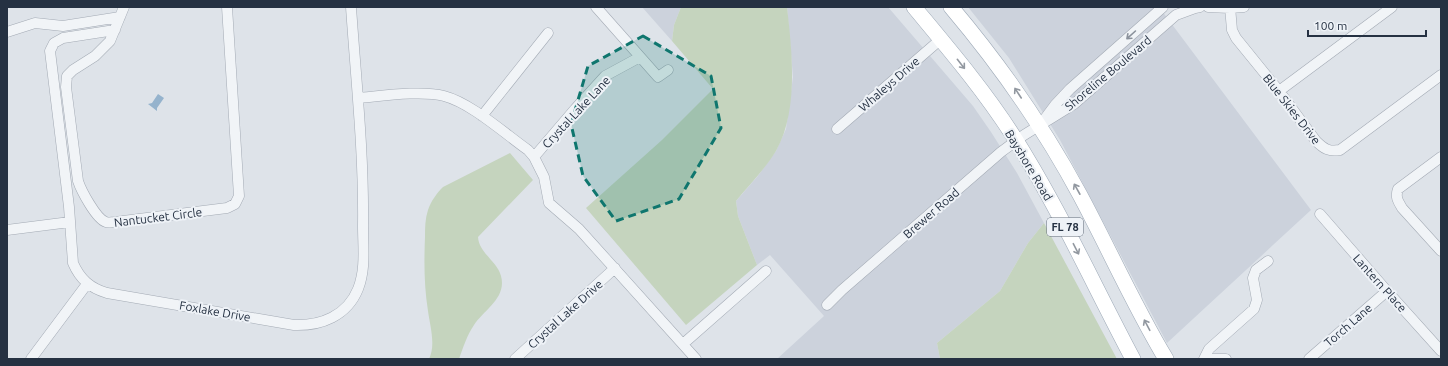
<svg xmlns="http://www.w3.org/2000/svg" width="1448" height="366" viewBox="0 0 1448 366" font-family="Ubuntu,sans-serif">
	<style>
		.built { fill: #ccd2dc }
		.green { fill: #c5d4be }
		.water { fill: #95b3cd }
		.lines { fill: none; stroke-linecap: round; stroke-linejoin: round }
		.minor-casing { stroke: #a3aab4; stroke-width: 11 }
		.primary-casing { stroke: #9ca8b6; stroke-width: 16 }
		.minor { stroke: #f1f4f7; stroke-width: 10 }
		.primary { stroke: #fff; stroke-width: 15 }
		.oneway { stroke: #8b929c }
		.oneway2 { stroke: #9298a0 }
		.marked { fill: #0f766e; fill-opacity: 0.2; stroke: #0f766e; stroke-width: 3; stroke-dasharray: 8 5; stroke-linejoin: round }
		.labels { text-anchor: middle; dominant-baseline: central; stroke-width: 4; stroke-linejoin: round; paint-order: stroke }
		.shield { fill: #eef2f7; stroke: #616b78; stroke-width: 1 }
		.shield-label { font-size: 11px; font-weight: bold; fill: #253142 }
		.street-label { font-size: 12px; fill: #253142; stroke: #eef2f7 }
	</style>
	<rect width="100%" height="100%" fill="#dee3e9"/>
	<!-- built -->
	<path class="built" d="M642,7h39l-7,18 -2,16z
		M787,7h101l85,99 18,26 26,41 27,50 -16,20 -28,48 -63,52 3,16h-163l47,-43 -54,-61 -13,10 -19,-49 -2,-15 21,-24 19,-26 10,-22 7,-52z
		M968,7h191l152,203 -144,133 -107,-203 -51,-82z"/>
	<!-- green -->
	<path class="green" d="M681,7h106c5,44 12,103 -11,144 -11,18 -26,33 -40,50l2,15 19,49 -71,60 -100,-117 76,-68 51,-51 -41,-48 2,-16z
		M510,153l23,27 -55,57c1,16 19,24 23,39 6,22 -17,34 -27,49 -7,10 -11,23 -15,34h-30c7,-14 1,-33 -1,-48 -4,-25 -4,-49 -3,-74 0,-9 0,-18 3,-27 3,-9 9,-17 15,-23z
		M1044,223l73,136h-177l-3,-16 63,-52 28,-48z"/>
	<!-- water -->
	<path class="water" d="M158,94l6,4 -7,10v3l-9,-7 4,-1z"/>
	<g class="lines">
		<defs>
			<path id="minor" d="M124,7l-14,34 -15,15 -22,14 -6,6 -1,11 12,94c3,9 18,38 28,41 2,1 6,0 9,0l112,-14 8,-4 4,-8 -12,-189
				M596,7l62,70 10,-7
				M1208,7l22,1 14,-1
				M1230,7l2,23 4,8 43,53 37,50c8,8 13,11 24,9l101,-75
				M115,30l-52,8 -9,5 -4,8 19,156 4,56c7,16 17,25 34,30l187,32c27,1 53,-9 64,-36 8,-20 5,-42 5,-63 1,-73 -7,-146 -12,-219
				M7,32l28,-9 28,3 57,-9
				M1279,91l113,-84
				M358,98c23,-2 64,-8 86,-2 27,7 60,37 84,54l6,7 10,20 5,26 30,26 117,130
				M482,116l66,-83
				M1043,121l12,-16 15,-16 93,-82
				M837,129l104,-90
				M534,157l41,-48 30,-33 35,-19
				M1441,157l-43,32c-3,8 0,12 4,19l39,43
				M1320,214l67,77 54,60
				M7,230l63,-8
				M827,305l15,-15 159,-138 23,-17 50,-31 102,-89 19,-7 5,-1
				M683,344l83,-73
				M31,359l56,-75
				M515,359l100,-91
				M1204,359l5,-10 45,-40 3,-9 -4,-22 3,-8 12,-9
				M1212,359h14
				M1309,359l78,-68"/>
			<path id="primary" d="M914,7c34,41 69,82 98,127 46,72 81,150 121,225
				M951,7c49,58 93,121 129,188 29,54 54,111 86,164"/>
		</defs>
		<!-- minor casing -->
		<use href="#minor" class="minor-casing"/>
		<!-- primary casing -->
		<use href="#primary" class="primary-casing"/>
		<!-- minor -->
		<use href="#minor" class="minor"/>
		<!-- primary -->
		<use href="#primary" class="primary"/>
	</g>
	<!-- one-way arrows -->
	<defs><path id="oneway-shaft" d="M-6 0H5M1.5-3L5.5 0L1.5 3" fill="none" stroke-width="1.6" stroke-linecap="round" stroke-linejoin="round"/></defs>
	<use class="oneway" href="#oneway-shaft" transform="translate(1131 35) rotate(138)"/>
	<g class="oneway2">
		<use href="#oneway-shaft" transform="translate(961 64) rotate(52)"/>
		<use href="#oneway-shaft" transform="translate(1018 93) rotate(-123)"/>
		<use href="#oneway-shaft" transform="translate(1077 189) rotate(-119)"/>
		<use href="#oneway-shaft" transform="translate(1076 249) rotate(63)"/>
		<use href="#oneway-shaft" transform="translate(1147 325) rotate(-118)"/>
	</g>
	<!-- marked area -->
	<path class="marked" d="M643,36l68,40 10,52 -42,71 -63,22 -33,-45 -12,-52 17,-58z"/>
	<g class="labels">
		<!-- shield labels -->
		<rect class="shield" x="1047" y="218" width="36" height="18" rx="3"/>
		<g class="shield-label">
			<text x="1065" y="227">FL 78</text>
		</g>
		<!-- street labels -->
		<g class="street-label">
			<text transform="translate(1108 73) rotate(-40)">Shoreline Boulevard</text>
			<text transform="translate(889 84) rotate(-41)">Whaleys Drive</text>
			<text transform="translate(1292 109) rotate(52)">Blue Skies Drive</text>
			<text transform="translate(576 112) rotate(-47)">Crystal Lake Lane</text>
			<text transform="translate(1029 165) rotate(59)">Bayshore Road</text>
			<text transform="translate(931 213) rotate(-41)">Brewer Road</text>
			<text transform="translate(158 217) rotate(-7)">Nantucket Circle</text>
			<text transform="translate(1380 283) rotate(48)">Lantern Place</text>
			<text transform="translate(215 311) rotate(10)">Foxlake Drive</text>
			<text transform="translate(565 314) rotate(-42)">Crystal Lake Drive</text>
			<text transform="translate(1348 325) rotate(-41)">Torch Lane</text>
		</g>
	</g>
	<!-- border -->
	<rect width="1448" height="366" fill="none" stroke="#253142" stroke-width="16"/>
	<!-- scale -->
	<path d="M1308 30v6h118v-6" fill="none" stroke="#253142" stroke-width="2"/>
	<text x="1314" y="30" font-size="12" fill="#253142" stroke="#eef2f7" stroke-width="3" paint-order="stroke">100 m</text>
</svg>
